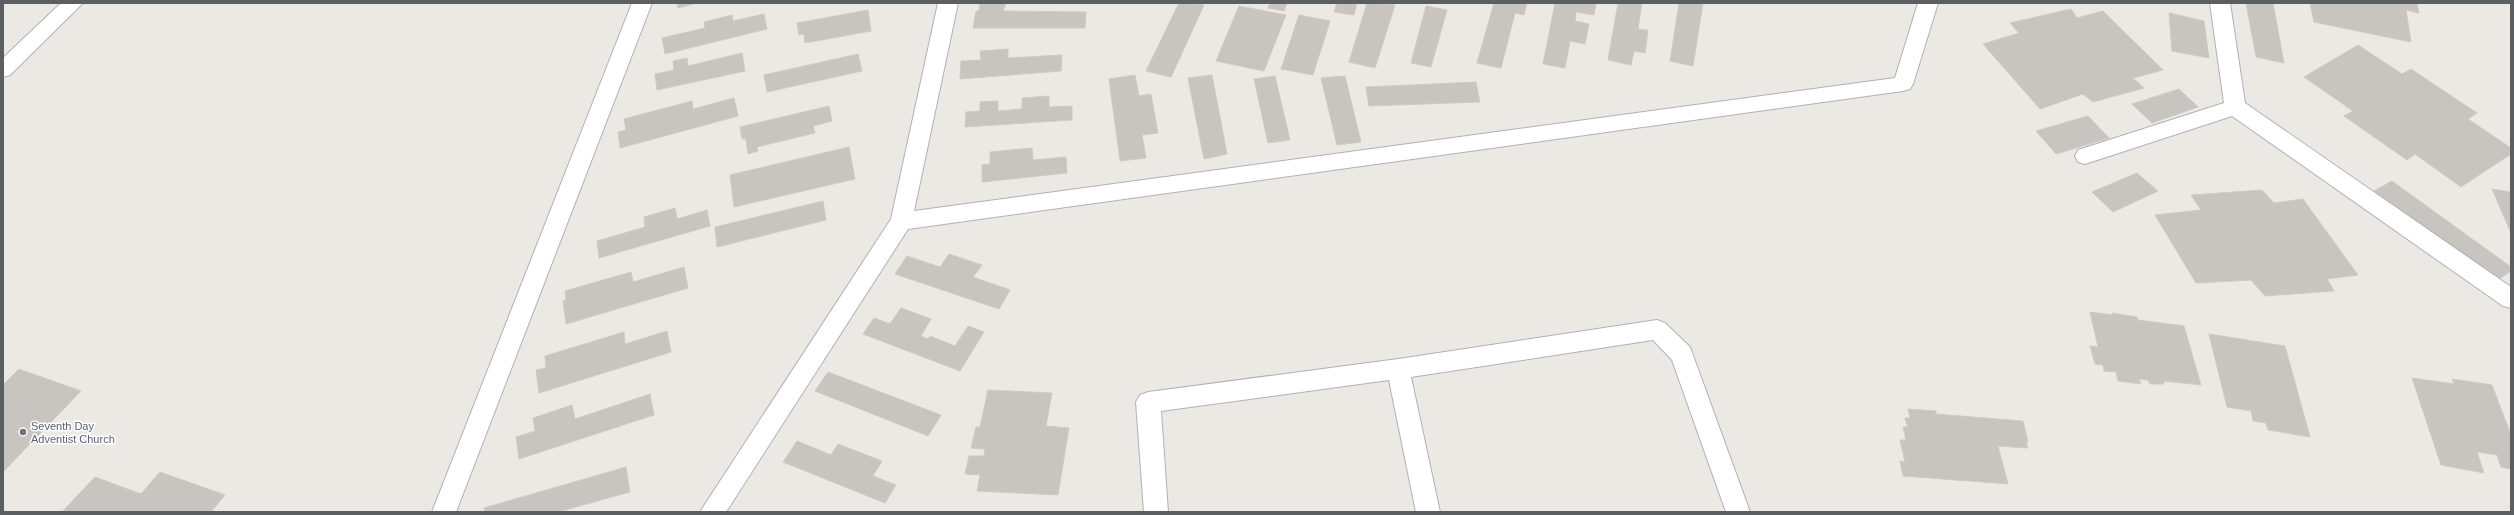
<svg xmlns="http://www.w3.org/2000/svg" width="2514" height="515" viewBox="0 0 2514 515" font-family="Helvetica,sans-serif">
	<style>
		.building { fill: #c8c4c0; stroke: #d0cac3 }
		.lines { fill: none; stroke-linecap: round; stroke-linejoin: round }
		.minor-casing { stroke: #afb1b4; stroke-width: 2 }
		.minor { fill: #fff; fill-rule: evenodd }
		.worship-dot { fill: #6b7280; stroke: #fff; stroke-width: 1.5 }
		.labels { text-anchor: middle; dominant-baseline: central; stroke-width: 3; stroke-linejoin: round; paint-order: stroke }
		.worship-label { font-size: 11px; fill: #5b616d; stroke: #fff; text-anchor: start }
	</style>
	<rect width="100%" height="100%" fill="#ece9e4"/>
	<!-- building -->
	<path class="building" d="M677,3h20l-19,5z
		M980,3h26l-3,8 83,1 -1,16h-112l3,-17h3z
		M1179,3l25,2 -33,72 -25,-6z
		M1270,3h17l-3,8 -16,-3z
		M1337,3h20l-3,12 -20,-3z
		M1367,3l28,2 -20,63 -26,-6z
		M1494,3h33l-3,12 -9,-2 -14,55 -24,-5z
		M1555,3h41l-2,12 -18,-3 -1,9 14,3 -4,20 -15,-3 -5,27 -22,-4z
		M1618,3h24l-4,26 10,1 -3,23 -11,-2 -3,14 -23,-5z
		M1679,3h24l-10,63 -23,-5z
		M2246,3h27l11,60 -28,-6z
		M2310,3h107l2,10 -13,-3 5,32 -97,-20z
		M1239,6l47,9 -22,56 -48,-10z
		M1426,6l21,4 -16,57 -20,-4z
		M2071,9l6,9 26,-7 60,59 -30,8 11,10 -51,14 -10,-8 -43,15 -57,-65 36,-11 -9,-10z
		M868,10l3,21 -66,12 -1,-9 -5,1 -2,-12z
		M2169,13l35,8 5,37 -37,-7z
		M764,14l3,15 -102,25 -3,-16 43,-10 -1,-6 28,-7 1,6z
		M1299,15l31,6 -17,54 -32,-6z
		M2358,45l44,29 9,-5 66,44 -9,6 43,29v6l-50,33 -46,-33 -8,6 -63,-44 9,-5 -49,-34z
		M1008,49v9l54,-3 -1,16 -101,8 1,-18 20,-1 -1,-9z
		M742,53l3,18 -88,19 -2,-16 19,-4 -1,-9 14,-3 1,8z
		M858,54l4,17 -95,21 -3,-17z
		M1135,75l4,21 12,-2 7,39 -16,2 4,23 -26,3 -11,-82z
		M1212,75l15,79 -23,5 -16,-81z
		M1275,76l15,64 -22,3 -14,-64z
		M1345,76l16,66 -24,3 -16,-67z
		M1476,82l4,20 -111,4 -3,-19z
		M2179,89l19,18 -46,16 -20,-19z
		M1049,96v11l23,-1v14l-107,7 1,-15 14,-1v-9l18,-1v10l24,-2v-11z
		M734,98l4,18 -118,32 -2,-16 8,-2 -2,-11 68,-18 1,8z
		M829,106l3,15 -19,5 2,7 -58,14 1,4 -10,3 -2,-15h-4l-2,-12z
		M2088,116l21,22 -53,16 -20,-23z
		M849,147l6,32 -121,28 -4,-32z
		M1032,148l1,12 33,-3 1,16 -85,9v-17l8,-1v-12z
		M2137,173l21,18 -45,21 -21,-20z
		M2392,181l119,86v4l-15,10 -122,-90z
		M2492,189l19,3v41z
		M2262,190l12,13 29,-4 55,76 -31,4 7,12 -69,5 -14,-16 -55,3 -41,-68 46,-5 -10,-15z
		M823,201l3,19 -109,27 -2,-20z
		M675,208l2,11 30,-9 3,16 -111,32 -2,-17 48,-14 -1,-10z
		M949,254l33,11 -9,12 37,13 -11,19 -104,-35 12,-18 33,11z
		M684,267l4,21 -122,36 -3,-23 3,-1 -1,-9 66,-19 2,10z
		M901,308l30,11 -10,17 7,3 2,-3 25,10 13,-20 16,6 -24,39 -97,-37 11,-16 16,6z
		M2090,312l23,3 -1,-2 25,4 1,3 46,6 17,59 -38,-4 1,3h-14l-2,-4 -9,-1 2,5 -23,-3 -2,-9 -12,-1 -1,-6 -8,-1 -5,-18 8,1z
		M667,331l4,21 -132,41 -3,-23 10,-2 -1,-12 79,-24 1,12z
		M2209,334l76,12 25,91 -42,-7 -2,-7 -13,-2 -2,-10 -24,-4z
		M19,369l62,22 -78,81v-87z
		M828,372l113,43 -13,21 -113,-45z
		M2412,378l42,6 -2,-5 40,6 19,50v34l-10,-2 -4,-12 -20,-3 7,21 -43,-8z
		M988,390l64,3 -6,33 23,2 -11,67 -81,-4 3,-16 -15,-1 4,-18h15l1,-7 -14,-1 5,-21h4z
		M650,394l4,21 -135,44 -3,-22 19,-6 -2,-13 39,-13 3,14z
		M1908,409l28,2v3l87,7 5,21h-2l2,6 -30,-2 10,38 -105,-8 -3,-15 5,1 -5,-22h6l-3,-13h5l-3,-9h5z
		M797,441l34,14 7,-11 44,17 -9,15 23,9 -11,18 -102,-41z
		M626,467l4,25 -72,20h-73l-1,-4z
		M160,472l65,23 -14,17h-149l33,-35 46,17z"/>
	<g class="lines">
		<defs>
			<path id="minor" d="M61,3h22l-73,72 -7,2v-19z
				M632,3h20l-196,509h-24z
				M938,3h20l-44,208 981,-133 23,-75h20l-25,81 -3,5 -7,2 -995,138 -182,283h-26l191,-293z
				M2210,3h20l15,100 266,184v21l-8,-2 -271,-190 -147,48 -7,-2 -3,-6 3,-6 146,-47z
				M1657,320l8,3 25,24 60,165h-24l-54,-152 -19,-20 -242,37 29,135h-24l-27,-132 -228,31 7,101h-24l-8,-110 4,-7 8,-3 250,-33z"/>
		</defs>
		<!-- minor casing -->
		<use href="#minor" class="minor-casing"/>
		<!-- minor -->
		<use href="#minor" class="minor"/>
	</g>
	<!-- markers -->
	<circle class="worship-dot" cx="23" cy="432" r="4"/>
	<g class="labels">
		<!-- worship labels -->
		<g class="worship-label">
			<text x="31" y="426">Seventh Day<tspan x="31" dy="13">Adventist Church</tspan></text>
		</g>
	</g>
	<!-- border -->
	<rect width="2514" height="515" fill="none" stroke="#5c5f62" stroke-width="8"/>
</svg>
